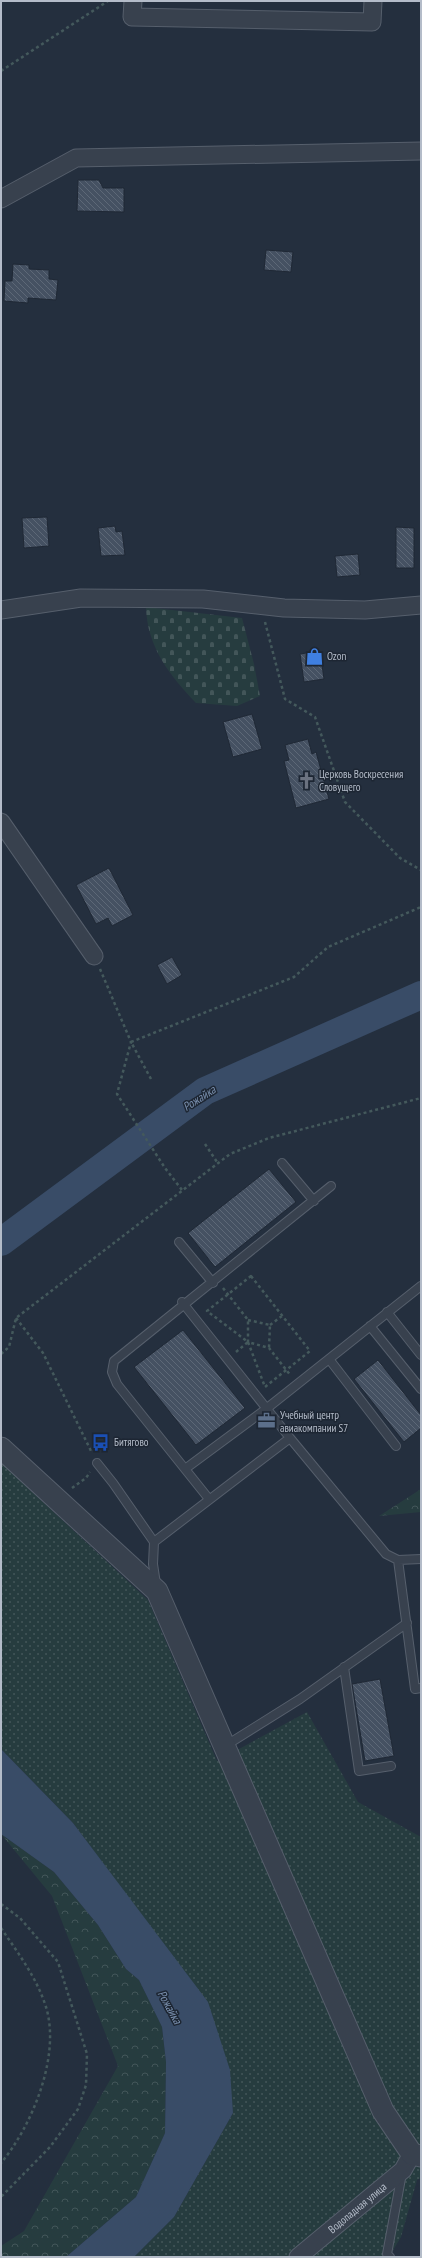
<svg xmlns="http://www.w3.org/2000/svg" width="422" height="2258" viewBox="0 0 422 2258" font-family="'PT Sans Narrow',sans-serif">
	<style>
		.grass { fill: url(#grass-dots) }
		.forest { fill: url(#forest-crowns) }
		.cemetery { fill: url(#cemetery-stones) }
		.water { fill: #394c67 }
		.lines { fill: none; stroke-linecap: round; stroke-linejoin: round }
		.river { stroke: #394c67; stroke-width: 28 }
		.building { fill: url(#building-back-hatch); stroke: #1f2835 }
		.service-casing { stroke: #565f6c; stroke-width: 10 }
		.minor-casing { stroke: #565f6c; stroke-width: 19 }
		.tertiary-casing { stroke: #565f6c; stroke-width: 23 }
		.path { stroke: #44595c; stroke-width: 2.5; stroke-dasharray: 3 3; stroke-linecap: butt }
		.service { stroke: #38414e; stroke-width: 8 }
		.minor { stroke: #38414e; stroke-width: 17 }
		.tertiary { stroke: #38414e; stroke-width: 21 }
		.labels { text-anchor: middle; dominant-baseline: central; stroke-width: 3; stroke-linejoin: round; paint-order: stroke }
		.poi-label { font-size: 11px; fill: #b4bcc9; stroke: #1d2633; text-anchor: start }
		.street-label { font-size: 11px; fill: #b4bcc9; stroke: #1d2633 }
		.water-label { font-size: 12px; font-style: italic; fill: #7c92b1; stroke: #1d2633 }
	</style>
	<defs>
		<pattern id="grass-dots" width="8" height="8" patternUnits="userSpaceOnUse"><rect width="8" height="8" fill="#263c3f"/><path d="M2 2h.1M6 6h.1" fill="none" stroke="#435659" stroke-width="1.8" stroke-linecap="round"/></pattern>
		<pattern id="forest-crowns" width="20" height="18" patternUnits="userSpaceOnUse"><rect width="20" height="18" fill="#263c3f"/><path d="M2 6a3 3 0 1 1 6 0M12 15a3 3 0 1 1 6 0" fill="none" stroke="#435659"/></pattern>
		<pattern id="cemetery-stones" width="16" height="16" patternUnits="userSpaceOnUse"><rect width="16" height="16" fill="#263c3f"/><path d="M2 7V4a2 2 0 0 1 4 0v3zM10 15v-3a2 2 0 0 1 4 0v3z" fill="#435659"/></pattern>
		<pattern id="building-back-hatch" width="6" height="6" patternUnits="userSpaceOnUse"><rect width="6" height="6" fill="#455162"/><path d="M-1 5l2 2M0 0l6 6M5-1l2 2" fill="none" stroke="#5d6877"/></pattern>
	</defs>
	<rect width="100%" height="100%" fill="#242f3e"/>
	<!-- grass -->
	<path class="grass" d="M1,1463l147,137 69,161 90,-49 51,90 63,35v341l-4,2 -16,57 -12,20h-255l40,-40 59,-104 -106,-217 -54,-73 -72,-74z"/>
	<!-- forest -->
	<path class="forest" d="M421,1489v23l-42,4z
		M1,1834l53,38 44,53 28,44 13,11 23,47 4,35 -1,71 -29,64 -70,60h-65v-11l23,-15 94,-165 -66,-170z"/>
	<!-- cemetery -->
	<path class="cemetery" d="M146,607l96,11 12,46 6,32 -23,10 -41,-3c-26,-27 -49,-56 -50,-96z"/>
	<!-- water -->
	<path class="water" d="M1,1749l72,74 135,179 22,68 3,43 -59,104 -40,40h-68l70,-60 29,-64 1,-71 -4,-35 -23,-47 -13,-11 -28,-44 -44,-53 -53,-38z"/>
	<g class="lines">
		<!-- river -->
		<path class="river" d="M1,1242l204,-151 216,-96"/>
	</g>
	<!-- building -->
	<path class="building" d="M78,180h21l4,8h21v24l-47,-1z
		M266,250l27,2 -2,20 -27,-2z
		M13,264l16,1v4l20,1v9l9,1 -2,20 -28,-2v5l-24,-2 1,-20h7z
		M47,517l2,29 -25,2 -2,-30z
		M115,526l1,6 6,-1 3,24 -24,1 -3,-28z
		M396,527l18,1v40h-18z
		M358,554l2,21 -23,2 -2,-21z
		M320,651l4,28 -20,3 -4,-28z
		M252,714l10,35 -29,8 -10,-35z
		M308,739l4,15 4,-2 13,47 -33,9 -12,-47 5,-1 -4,-15z
		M109,868l24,47 -21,11 -4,-8 -12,6 -20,-39z
		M172,957l10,18 -15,9 -10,-19z
		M269,1169l27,33 -81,65 -27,-34z
		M183,1330l62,78 -49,37 -62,-78z
		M378,1360l43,55v13l-17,14 -50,-63z
		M380,1679l14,77 -29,5 -13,-77z"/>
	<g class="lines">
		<defs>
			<path id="service" d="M282,1163l32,38
				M179,1242l34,41
				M182,1302l108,136
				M387,1312l34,43
				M370,1326l51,63
				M329,1359l67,87
				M97,1463l16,20 41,59 -1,22 3,20
				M185,1469l81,-60 155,-123
				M209,1499l-92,-115 -5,-12 2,-11 217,-175
				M154,1542l136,-104 96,116 12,6 23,-1
				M398,1560l17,129 6,-1
				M344,1667l15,104 32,-5
				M225,1746l75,-47 107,-76
				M390,2257l-3,-3 15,-81"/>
			<g id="minor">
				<path d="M133,1l-1,16 240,5 1,-21"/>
				<path d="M1,199l75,-41 345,-7"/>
				<path d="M1,610l80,-12 122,1 81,9 81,2 56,-5"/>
				<path d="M1,822l93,134"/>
				<path id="s1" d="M298,2257l105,-87 9,-16"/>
			</g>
			<path id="tertiary" d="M1,1448l156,143 226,520 29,43 9,2"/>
		</defs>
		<!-- service casing -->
		<use href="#service" class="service-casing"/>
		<!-- minor casing -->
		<use href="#minor" class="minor-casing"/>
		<!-- tertiary casing -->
		<use href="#tertiary" class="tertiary-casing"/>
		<!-- path -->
		<path class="path" d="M1,71l107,-70
			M265,622l20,77 30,18 30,85 55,56 21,12
			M100,969l31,73 -14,52 48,74 17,22
			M151,1079l-20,-37 163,-65 34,-30 93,-40
			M205,1144l12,18
			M251,1276l59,75 -45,36 -17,-45 -41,-31z
			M223,1288l25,32v22l21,6 22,28
			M16,1318l27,35 49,100
			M248,1320l22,5 -1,23
			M270,1325l12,-9
			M236,1352l12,-10
			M1,1354l8,-7 7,-29 214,-164 39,-16 152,-40
			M72,1488l14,-10 4,-6
			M1,1904l19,14 38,44 29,92 -1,31 -8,24 -28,38 -49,50
			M1,1928c17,25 36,50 45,79 15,49 -14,119 -45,156"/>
		<!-- service -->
		<use href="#service" class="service"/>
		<!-- minor -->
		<use href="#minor" class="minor"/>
		<!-- tertiary -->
		<use href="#tertiary" class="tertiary"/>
	</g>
	<!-- icons -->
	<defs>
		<symbol id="shop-bare" viewBox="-9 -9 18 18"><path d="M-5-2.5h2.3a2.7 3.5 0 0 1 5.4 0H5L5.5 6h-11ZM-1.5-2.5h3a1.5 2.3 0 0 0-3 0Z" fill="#3f7fe0" stroke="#1d2633" stroke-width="2.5" paint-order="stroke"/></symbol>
		<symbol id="church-bare" viewBox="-9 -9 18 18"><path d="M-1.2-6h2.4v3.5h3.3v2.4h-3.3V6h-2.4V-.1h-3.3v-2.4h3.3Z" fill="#6b7280" stroke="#1d2633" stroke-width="2.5" paint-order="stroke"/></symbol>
		<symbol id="office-bare" viewBox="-9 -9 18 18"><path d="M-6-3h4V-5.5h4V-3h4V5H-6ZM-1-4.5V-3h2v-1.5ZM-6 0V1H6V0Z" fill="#5c6f8a" stroke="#1d2633" stroke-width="2.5" paint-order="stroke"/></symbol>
		<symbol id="bus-bare" viewBox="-9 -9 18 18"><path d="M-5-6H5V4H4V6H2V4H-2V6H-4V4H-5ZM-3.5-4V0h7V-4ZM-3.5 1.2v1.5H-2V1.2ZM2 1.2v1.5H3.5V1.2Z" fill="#1a4fb4" stroke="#1d2633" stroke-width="2.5" paint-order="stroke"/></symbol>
	</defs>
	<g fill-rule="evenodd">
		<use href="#shop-bare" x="302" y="644" width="25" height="25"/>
		<use href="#church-bare" x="294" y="768" width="25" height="25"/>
		<use href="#office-bare" x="254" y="1408" width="25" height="25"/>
		<use href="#bus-bare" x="88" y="1430" width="25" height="25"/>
	</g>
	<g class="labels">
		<!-- poi labels -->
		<g class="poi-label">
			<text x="327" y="656">Ozon</text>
			<text x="319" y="774">Церковь Воскресения<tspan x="319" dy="13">Словущего</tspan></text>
			<text x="280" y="1415">Учебный центр<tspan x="280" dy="13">авиакомпании S7</tspan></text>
			<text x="114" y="1442">Битягово</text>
		</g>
		<!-- street labels -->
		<g class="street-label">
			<text stroke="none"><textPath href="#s1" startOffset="77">Водопадная улица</textPath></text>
		</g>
		<!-- water labels -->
		<g class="water-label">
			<text transform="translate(199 1098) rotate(-33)">Рожайка</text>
			<text transform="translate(170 2007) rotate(61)">Рожайка</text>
		</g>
	</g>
	<!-- border -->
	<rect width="422" height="2258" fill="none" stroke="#b4bcc9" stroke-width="4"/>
</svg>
